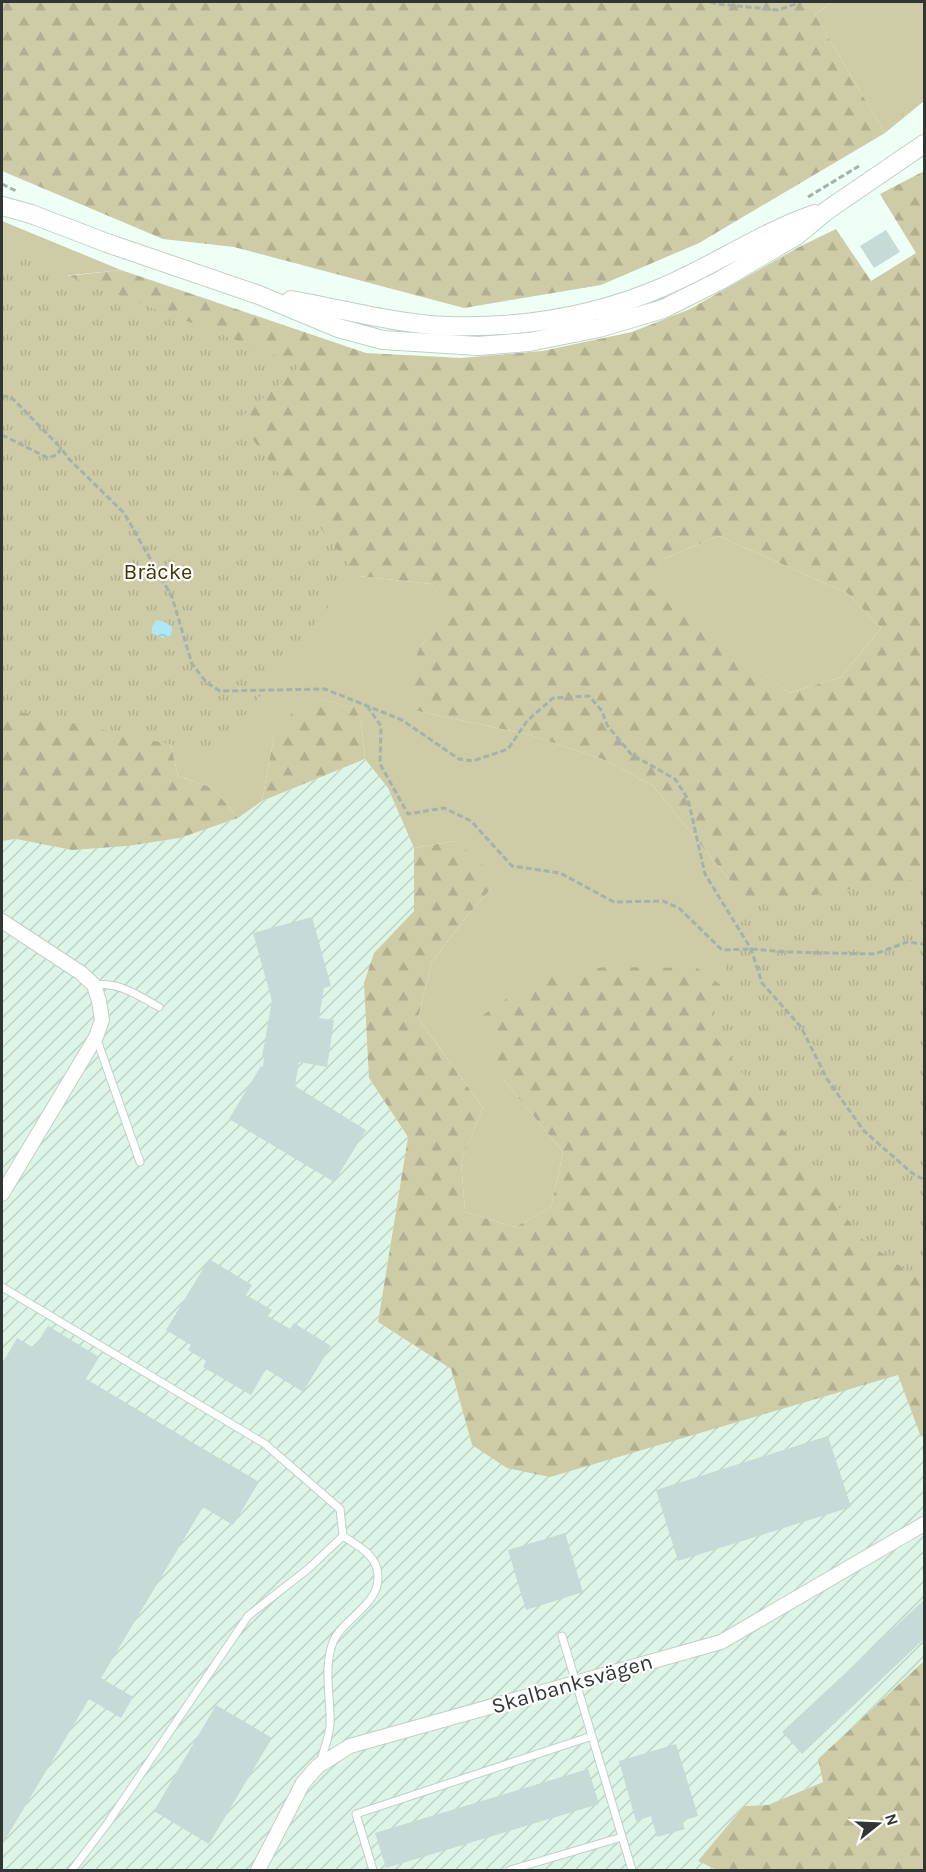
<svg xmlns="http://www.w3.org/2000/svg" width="926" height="1872" viewBox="0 0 926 1872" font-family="Karla,sans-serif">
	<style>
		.industrial { fill: url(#industrial-furrows) }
		.grass { fill: #cecba7 }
		.forest { fill: url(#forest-firs); fill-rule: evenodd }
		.park { fill: url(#park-tufts) }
		.water { fill: url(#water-ripples) }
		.building { fill: #c6dad7 }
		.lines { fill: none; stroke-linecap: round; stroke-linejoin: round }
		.lane-casing { stroke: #bfd0c6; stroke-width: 9 }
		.street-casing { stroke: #bfd0c6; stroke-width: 16 }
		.secondary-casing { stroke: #bfd0c6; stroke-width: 20 }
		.path { stroke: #a5b2ab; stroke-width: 3; stroke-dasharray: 6 3; stroke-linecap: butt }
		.lane { stroke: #fff; stroke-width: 7 }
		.street { stroke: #fff; stroke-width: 14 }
		.secondary { stroke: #fff; stroke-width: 18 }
		.labels { text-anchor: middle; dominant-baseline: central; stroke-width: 4.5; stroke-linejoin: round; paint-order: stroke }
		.park-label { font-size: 22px; fill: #3e3800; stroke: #fff }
		.street-label { font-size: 22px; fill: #303633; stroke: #fff }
	</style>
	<defs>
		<pattern id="industrial-furrows" width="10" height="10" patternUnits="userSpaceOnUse" patternTransform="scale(1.5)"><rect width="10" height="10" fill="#ddf5e6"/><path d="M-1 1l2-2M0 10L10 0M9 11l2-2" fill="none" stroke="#bed3c6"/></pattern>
		<pattern id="forest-firs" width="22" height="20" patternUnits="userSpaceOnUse" patternTransform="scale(1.5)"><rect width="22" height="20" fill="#cecba7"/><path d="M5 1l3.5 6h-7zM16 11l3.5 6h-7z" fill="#b1af90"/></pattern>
		<pattern id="park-tufts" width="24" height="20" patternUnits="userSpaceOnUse" patternTransform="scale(1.5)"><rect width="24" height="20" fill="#cecba7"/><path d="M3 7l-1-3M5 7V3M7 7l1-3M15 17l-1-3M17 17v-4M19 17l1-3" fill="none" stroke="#b1af90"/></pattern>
		<pattern id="water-ripples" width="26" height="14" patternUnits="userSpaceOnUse" patternTransform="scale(1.5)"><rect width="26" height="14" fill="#aee8f6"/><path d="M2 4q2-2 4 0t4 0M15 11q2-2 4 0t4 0" fill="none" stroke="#96c8d3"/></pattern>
	</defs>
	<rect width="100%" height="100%" fill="#eefff5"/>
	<!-- industrial -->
	<path class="industrial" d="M365,759l23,29 26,60v63l-40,42 -5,125 39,59 -30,185 73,47 21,76 426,-70 26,-6v292l-106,98 5,23 -55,23 -24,1 -45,54 18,10h-715v-1029l14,-2 56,11 56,-4 52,-8 58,-20 24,-17z"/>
	<!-- grass -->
	<path class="grass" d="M832,2h92v99l-39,32 -70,-118z
		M2,221l119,49 -108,11 345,295 73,8 21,25 -32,38 -3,64 113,24 72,24 50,26 76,93 139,53 -364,148 60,73 -12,55 -36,20 -50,-15 -4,-51 22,-53 -65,-90 14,-56 35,-46 24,-27 -37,-48 -40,7 -26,-60 -23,-29 -4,-38 -8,-14 -30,-7 -49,36 -12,65 -24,17 -25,-30 -35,-12 -14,-62 -162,-199z
		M719,536l128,57 34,35 -40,49 -52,16 -141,-105 15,-29z"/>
	<!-- forest -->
	<path class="forest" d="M2,2h830l-17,13 70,118 -186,110 -98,42 -137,23 -230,-61 -71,-8 -161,-68z
		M924,171v759h-145l-51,-52 -76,-93 -50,-26 -72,-24 -113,-24 -11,-28 14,-36 31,-38 -20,-25 -73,-8 -69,-20 -277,-274 109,-12 245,83 95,5 81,-7 90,-19 58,-23 109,-62 37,-18 35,52 45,-28 -36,-59zM719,536l128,57 34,35 -40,49 -52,16 -140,-105 14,-29z
		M2,515l162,199 14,62 35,12 25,30 -58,20 -52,8 -56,4 -56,-11 -14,2z
		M323,700l31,7 7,14 4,38 -103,42 12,-65 24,-31z
		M454,841l27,21 10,27 -24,27 -35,46 -14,56 65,90 -22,53 4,51 50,15 36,-20 12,-55 -60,-73 -20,-64 58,-40 65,-8 91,1 67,48 160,188v231l-3,2 -23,-62 -348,102 -43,-9 -35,-23 -21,-76 -73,-47 30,-185 -39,-59 -5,-95 10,-30 40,-42v-63z
		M924,1661v209h-207l-19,-9 46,-55 24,-1 55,-23 -5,-23z"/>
	<!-- park -->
	<path class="park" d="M2,250l299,115 -63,55 117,153 -140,181 -213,-46z
		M924,878v405l-63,-45 -154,-213 40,-120z"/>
	<!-- water -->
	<path class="water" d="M156,620l9,2 7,5 -1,8 -7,3 -12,-5v-6z"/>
	<!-- building -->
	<path class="building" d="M886,230l14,22 -26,16 -14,-22z
		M312,917l19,69 -7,2 -5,30 15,2 -7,47 -28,-5 -4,24 71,44 -32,52 -105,-63 32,-53 2,1 1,-10h-2l10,-56 -19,-68z
		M209,1259l43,26 -6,10 26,15 -4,6 22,13 4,-6 37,23 -28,46 -37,-23 -15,26 -48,-28 3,-6 -18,-11 3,-5 -25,-15z
		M48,1326l51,31 -13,22 173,103 -26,43 -30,-18 -102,171 32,19 -12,21 -32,-19 -87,146v-481l15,-26 17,10z
		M828,1436l23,71 -173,54 -22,-71z
		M565,1533l18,59 -57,18 -18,-60z
		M924,1600v39l-122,115 -20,-22z
		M216,1705l56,33 -63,106 -55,-33z
		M676,1744l22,72 -16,5 3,8 -28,8 -6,-21 -15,5 -17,-60z
		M588,1769l11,35 -213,64 -11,-35z"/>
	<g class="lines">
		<defs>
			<path id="lane" d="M94,985c26,-3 43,10 65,22
				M96,1037l44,125
				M2,1287l263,157 75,65 3,27 -35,33 -60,47 -141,208 -35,46
				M562,1636l70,234
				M319,1764c5,-13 10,-26 11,-40 1,-26 -7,-56 3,-82 10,-24 47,-37 45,-67 -1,-20 -20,-29 -35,-39
				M373,1870l-17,-56 236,-78
				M510,1870l112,-33"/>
			<path id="street" d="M2,921l79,52 13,12 5,16 3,19 -6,17 -94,157
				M258,1870l45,-87 15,-17 32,-20 371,-104 203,-118"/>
			<path id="secondary" d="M2,206l29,8 76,29 152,52 79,33 45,12 95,6 51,-4 70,-14 64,-19 58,-29 75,-44 30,-25 98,-67
				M291,300c52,9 105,24 158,26 73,2 147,-10 214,-39 52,-22 99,-55 152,-73"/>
		</defs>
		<!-- lane casing -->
		<use href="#lane" class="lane-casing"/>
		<!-- street casing -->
		<use href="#street" class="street-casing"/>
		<!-- secondary casing -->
		<use href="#secondary" class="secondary-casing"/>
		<!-- path -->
		<path class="path" d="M710,2l7,2 61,6 24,-8
			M2,184l14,7
			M808,197l51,-31
			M2,396l9,1 50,51
			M2,435l46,23 9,-3 4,-7 8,11 55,54 48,84 20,67 14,18 14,9 105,-2 77,31 57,39 14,2 35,-12 19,-28 26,-23 36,-2 13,15 5,14 24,29 44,25 13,20 17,75 46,75 11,34 39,44 26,52 37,52 48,42 12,7
			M367,706l14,20 -1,38 28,50 36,-6 27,13 41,45 48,7 54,29 49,-1 16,7 43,42 29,-1 37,3 87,2 32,-12 17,2"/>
		<!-- lane -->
		<use href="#lane" class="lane"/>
		<!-- street -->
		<use href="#street" class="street"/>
		<!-- secondary -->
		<use href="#secondary" class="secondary"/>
	</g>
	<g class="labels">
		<!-- park labels -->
		<g class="park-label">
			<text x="158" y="572">Bräcke</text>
		</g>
		<!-- street labels -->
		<g class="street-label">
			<text transform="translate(572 1684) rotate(-16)">Skalbanksvägen</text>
		</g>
	</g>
	<!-- border -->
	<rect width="926" height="1872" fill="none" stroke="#303633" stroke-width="6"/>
	<!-- north arrow -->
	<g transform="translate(878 1824) rotate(72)" stroke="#ffffff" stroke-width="4.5" paint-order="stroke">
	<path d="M0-4.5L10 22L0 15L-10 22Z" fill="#303633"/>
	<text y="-9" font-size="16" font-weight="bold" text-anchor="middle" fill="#303633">N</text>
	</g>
</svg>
